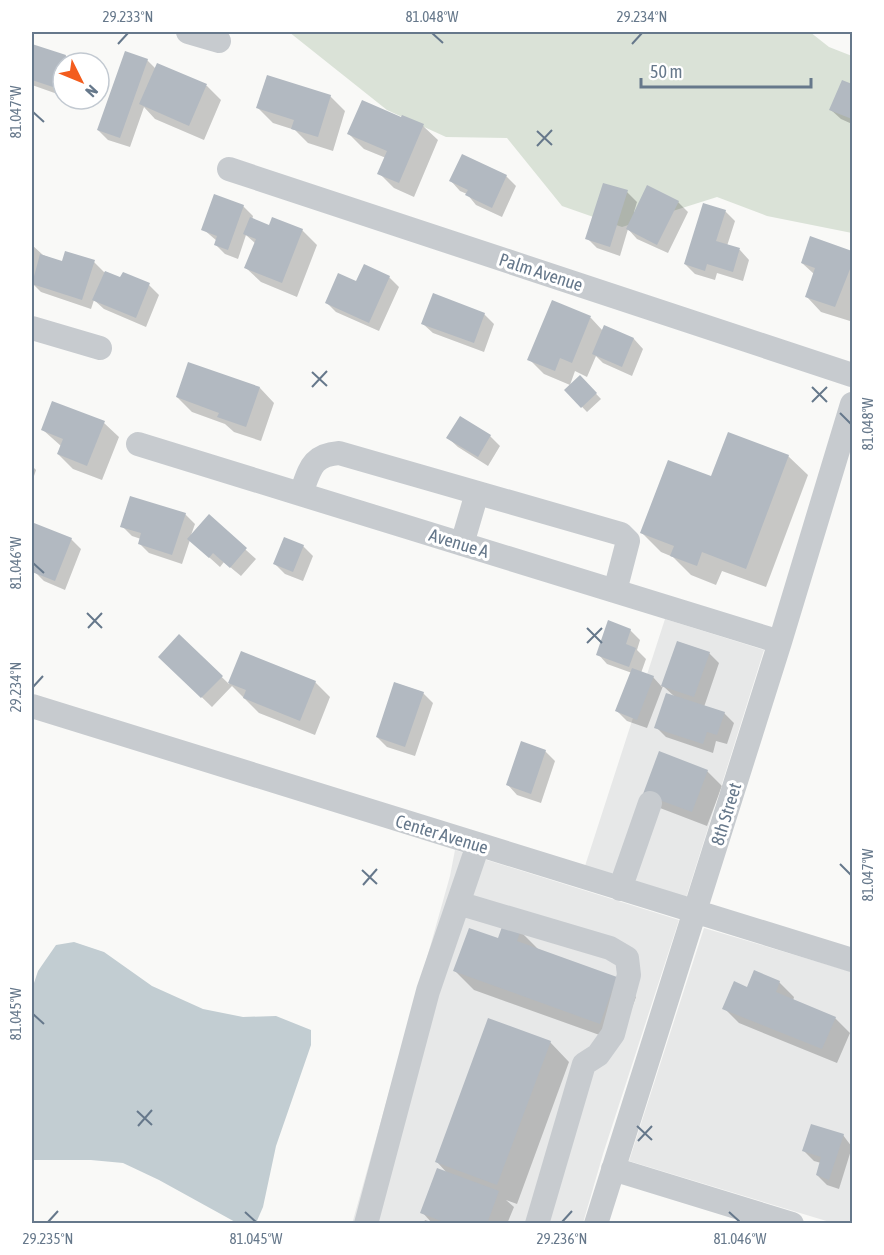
<svg xmlns="http://www.w3.org/2000/svg" width="884" height="1255" viewBox="0 0 884 1255" font-family="'Asap Condensed',sans-serif">
	<style>
		.built { fill: #e7e8e8 }
		.green { fill: #dae2d7 }
		.water { fill: #c2cdd2 }
		.shadow { fill: #0003 }
		.building { fill: #b2b9c1 }
		.lines { fill: none; stroke-linecap: round; stroke-linejoin: round }
		.minor { stroke: #c7cbcf; stroke-width: 24 }
		.ticks { fill: none; stroke: #66788b; stroke-width: 2 }
		.labels { text-anchor: middle; dominant-baseline: central; stroke-width: 6; stroke-linejoin: round; paint-order: stroke }
		.street-label { font-size: 18px; fill: #66788b; stroke: #fff }
		.neatline { fill: none; stroke: #66788b; stroke-width: 2 }
		.ticks-label { font-size: 15px; text-anchor: middle; fill: #66788b }
	</style>
	<rect width="100%" height="100%" fill="#f9f9f7"/>
	<!-- built -->
	<path class="built" d="M665,619l99,31 -78,248 -101,-32z
		M455,850l224,70 -76,234 -20,69 -231,1 98,-348z
		M704,928l148,44v251h-19l-204,-62z"/>
	<!-- green -->
	<path class="green" d="M289,32h521l19,15 23,9v177l-85,-17 -50,-19 -95,30 -60,-21 -55,-68 -61,-1 -59,-27z"/>
	<!-- water -->
	<path class="water" d="M74,942l30,10 48,34 51,23 40,8 33,-1 35,14v15l-35,101 -13,61 -7,16h-19l-78,-43 -36,-17 -32,-3h-59v-171l6,-18 18,-26z"/>
	<!-- shadow -->
	<path class="shadow" d="M32,45l34,11 6,7h-9v33l-31,-11z
		M147,60l9,9 1,-4 50,21 14,14 -17,40 -49,-21 -11,-12 -14,40 -22,-7 -10,-10z
		M843,82l9,4v38l-11,-5 -10,-9z
		M330,96l15,15 -12,40 -25,-8 -13,-13 -22,-7 -15,-15z
		M423,126l15,14 -24,57 -20,-9 -15,-15 7,-15 -22,-9 -15,-15z
		M506,176l10,10 -14,31 -26,-12 -9,-11 -7,-3 -9,-10z
		M627,192l10,10 -3,10h2l42,-10 10,10 -20,41 -31,-14 -9,-10 -8,27 -23,-8 -10,-10z
		M243,206l10,10 -1,4 18,6 32,4 15,15 -20,52 -36,-15 -15,-14 10,-24 -10,-9 -8,24 -13,-5 -10,-10 2,-3 -14,-12z
		M725,211l10,10 -8,25 13,4 9,10 -6,21 -26,-8 -2,7 -20,-6 -10,-10z
		M811,238l41,14v64l-2,5 -29,-9 -14,-15 7,-23 -12,-11z
		M32,245l11,10 20,8 31,-1 10,10 17,7 2,-5 26,11 10,10 -13,32 -42,-18 -10,-9 -3,9 -50,-17 -9,-9z
		M389,277l10,10 -20,44 -43,-19 -10,-10 31,-19z
		M553,302l38,16 12,13 31,8 9,10 -11,27 -29,-13 -7,-7 -9,21 -12,-6 -5,14 -26,-11 -15,-15z
		M484,314l10,10 -10,28 -51,-19 -10,-9z
		M580,377l21,22 -14,13 -21,-22z
		M260,388l14,15 -13,38 -27,-9 -9,-8 -33,-12 -15,-15z
		M104,423l15,14 -17,43 -29,-11 -15,-15 3,-8 -18,-16z
		M490,436l10,10 -12,20 -30,-19 -10,-9z
		M788,456l20,19 -42,112 -44,-16 -6,14 -25,-10 -18,-18 -12,-5 -19,-19 70,-55z
		M32,466l4,4 -4,12z
		M185,514l10,10 -5,14 19,-21 47,42 -15,17 -17,-14 -4,5 -30,-27 -8,24 -33,-11 -10,-10 2,-4 -9,-3 -10,-10z
		M35,524l36,15 10,10 -16,41 -21,-9 -12,-12v-36z
		M303,546l10,10 -10,25 -18,-7 -10,-10z
		M630,630l10,10 -3,10 9,9 -5,14 12,4 9,10 16,-44 31,10 10,10 -15,44 20,6 10,10 -7,21 -11,-3 -3,12 -47,-16 -10,-10 19,-30 -12,-11 -16,42 -20,-7 -10,-10 15,-38 -25,-9 -9,-10z
		M179,636l50,48 13,-31 73,29 15,15 -15,38 -56,-22 -27,-27 -20,21 -52,-50z
		M423,693l10,10 -18,53 -28,-9 -10,-10z
		M545,751l10,10 -14,42 -24,-8 -9,-10z
		M707,771l15,15 -15,40 -47,-18 -15,-14z
		M520,931l19,19 77,28 20,19 -17,45 -145,-52 -19,-19 44,-31z
		M779,982l15,15 -1,4 42,17 15,15 -13,30 -98,-40 -15,-15z
		M550,1042l19,20 -52,142 -11,-4 8,7 -7,17h-84l2,-4 6,2 -9,-10 26,-38 -11,-12z
		M843,1135l9,12 -13,42 -12,-4 -10,-10 4,-12 -7,-2 -10,-10z"/>
	<!-- building -->
	<path class="building" d="M32,44l34,11 -10,33 -24,-8z
		M125,51l23,8 -28,79 -23,-8z
		M157,63l50,21 -18,42 -50,-22z
		M267,75l64,20 -13,42 -27,-8 3,-9 -38,-12z
		M842,80l10,4v35l-23,-9z
		M362,100l39,17 1,-2 22,9 -25,59 -22,-9 10,-23 -40,-17z
		M462,154l45,21 -15,33 -27,-13 3,-5 -19,-9z
		M603,183l25,7 -18,57 -25,-8z
		M647,185l32,16 -22,44 -31,-16z
		M214,194l30,11 -16,45 -14,-5 3,-9 -16,-6z
		M703,203l23,7 -10,31 24,7 -7,24 -26,-8 -2,7 -21,-7z
		M250,217l19,8 3,-8 31,12 -21,54 -38,-15 12,-29 -13,-5z
		M810,236l42,15v13l-17,43 -30,-10 10,-29 -14,-5z
		M65,251l30,9 -13,40 -50,-16 8,-30 22,7z
		M364,264l26,12 -21,47 -44,-20 13,-30 18,8z
		M105,271l15,6 3,-5 27,11 -14,35 -44,-18z
		M433,293l52,20 -11,30 -53,-19z
		M552,300l39,16 -19,47 -12,-5 -5,13 -28,-11z
		M604,325l30,13 -12,29 -30,-13z
		M188,362l72,25 -14,40 -29,-10 2,-4 -43,-16z
		M580,375l17,18 -16,15 -17,-18z
		M52,401l53,20 -18,45 -30,-12 6,-15 -22,-9z
		M460,416l31,19 -13,22 -32,-19z
		M728,432l61,23 -43,114 -44,-17 -5,14 -27,-10 4,-10 -34,-13 28,-73 43,16z
		M130,496l56,17 -14,42 -34,-11 3,-11 -21,-6z
		M209,514l38,34 -17,20 -17,-15 -4,5 -22,-19z
		M34,523l38,15 -17,43 -23,-9 3,-7 -3,-1v-35z
		M284,537l20,8 -11,27 -20,-8z
		M608,620l23,9 -5,15 10,4 -7,19 -33,-12z
		M179,634l44,42 -22,22 -43,-41z
		M677,641l33,11 -16,45 -33,-11z
		M241,651l75,30 -16,40 -57,-23 3,-8 -18,-7z
		M632,668l22,8 -17,44 -22,-9z
		M394,682l30,10 -19,55 -29,-10z
		M666,693l59,19 -8,23 -10,-3 -4,12 -49,-16z
		M521,741l25,9 -15,44 -25,-9z
		M659,751l49,19 -16,42 -49,-18z
		M503,924l18,6 -4,11 100,36 -17,47 -147,-53 16,-43 29,10z
		M754,970l26,11 -4,11 60,25 -14,32 -100,-40 12,-28 13,6z
		M488,1018l63,23 -54,144 -62,-23z
		M811,1124l33,10 -15,46 -13,-5 5,-18 -19,-6z
		M437,1168l62,23 -12,33h-38l-29,-11z"/>
	<g class="lines">
		<!-- minor -->
		<path class="minor" d="M188,32l31,9
			M229,169l623,206
			M32,328l68,20
			M138,444l642,198
			M301,493c9,-23 10,-38 38,-40l282,81 7,7 -13,50
			M462,544l15,-51
			M32,706l820,254
			M620,889l30,-86
			M458,903l152,45 17,10 2,17 -16,59 -15,21 -14,9 -47,160
			M613,1169l179,55
			M366,1224l62,-233 50,-146
			M596,1224l184,-582 72,-238"/>
	</g>
	<!-- ticks -->
	<path class="ticks" d="M432,33l11,10M118,44l10,-11M632,44l10,-11M33,112l11,10M537,131l15,14M537,146l15,-16M312,372l15,14M312,387l15,-16M812,387l15,15M812,402l15,-15M840,413l11,11M33,563l11,10M87,613l15,15M88,628l14,-15M587,628l15,15M587,643l15,-15M33,687l10,-11M840,864l11,11M362,870l15,14M363,885l14,-16M33,1014l11,10M137,1111l15,14M138,1126l14,-16M637,1126l15,14M638,1141l14,-15M245,1212l11,10M729,1212l11,10M48,1222l10,-11M562,1222l10,-11"/>
	<g class="labels">
		<!-- street labels -->
		<g class="street-label">
			<text transform="translate(541 272) rotate(18)">Palm Avenue</text>
			<text transform="translate(459 543) rotate(17)">Avenue A</text>
			<text transform="translate(726 814) rotate(-73)">8th Street</text>
			<text transform="translate(442 834) rotate(17)">Center Avenue</text>
		</g>
	</g>
	<!-- border -->
	<rect width="884" height="1255" fill="none" stroke="#ffffff" stroke-width="66"/>
	<!-- north arrow -->
	<g transform="translate(81 81) rotate(133)"><circle r="28" fill="#ffffff" stroke="#c2c9d1" stroke-width="1.5"/>
	<path d="M0-4.5L10 22L0 15L-10 22Z" fill="#f35c1d"/>
	<text y="-9" font-size="16" font-weight="bold" text-anchor="middle" fill="#66788b">N</text>
	</g>
	<!-- scale -->
	<path d="M641 78v9h170v-9" fill="none" stroke="#66788b" stroke-width="3"/>
	<text x="650" y="78" font-size="18" fill="#66788b" stroke="#ffffff" stroke-width="4.5" paint-order="stroke">50 m</text>
	<rect x="33" y="33" width="818" height="1189" class="neatline"/>
	<g class="ticks-label">
		<text x="128" y="22">29.233°N</text>
		<text x="432" y="22">81.048°W</text>
		<text x="642" y="22">29.234°N</text>
		<text transform="translate(16 112) rotate(-90)" y="5">81.047°W</text>
		<text transform="translate(868 424) rotate(-90)" y="5">81.048°W</text>
		<text transform="translate(16 563) rotate(-90)" y="5">81.046°W</text>
		<text transform="translate(16 687) rotate(-90)" y="5">29.234°N</text>
		<text transform="translate(868 875) rotate(-90)" y="5">81.047°W</text>
		<text transform="translate(16 1014) rotate(-90)" y="5">81.045°W</text>
		<text x="48" y="1244">29.235°N</text>
		<text x="256" y="1244">81.045°W</text>
		<text x="562" y="1244">29.236°N</text>
		<text x="740" y="1244">81.046°W</text>
	</g>
</svg>
